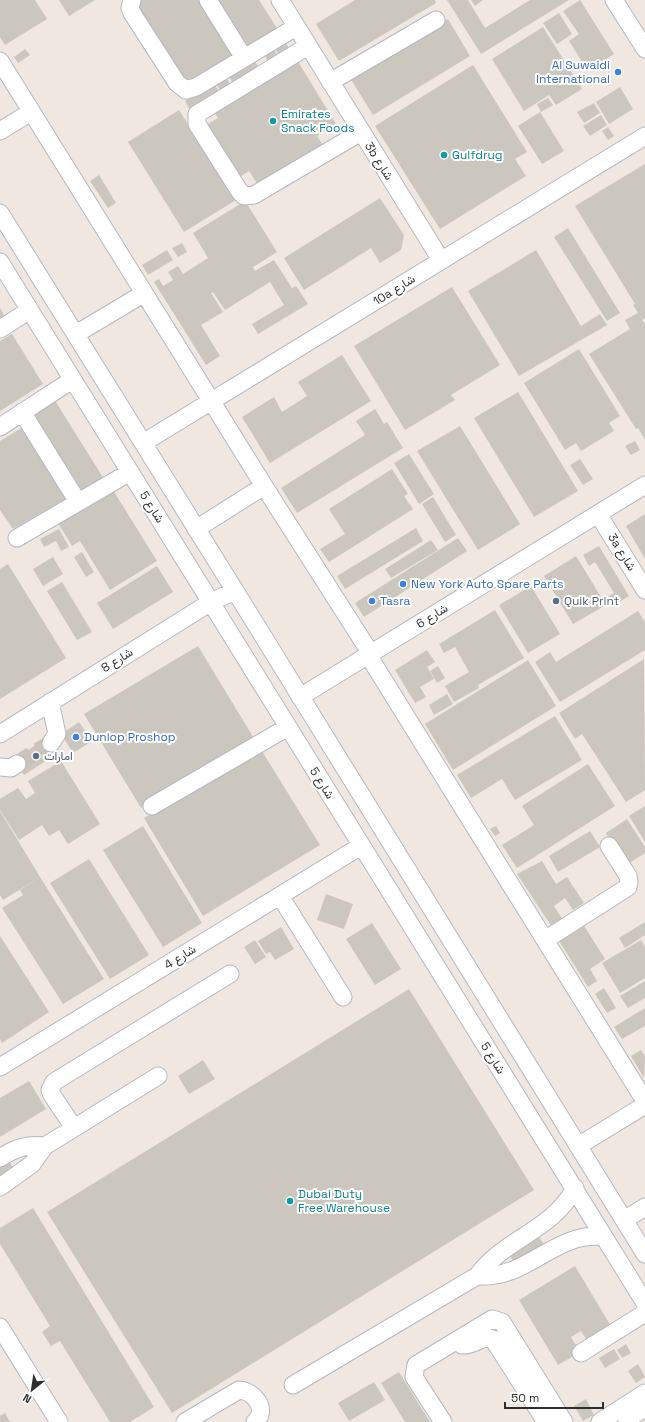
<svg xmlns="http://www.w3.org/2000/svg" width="645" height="1422" viewBox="0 0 645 1422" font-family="'Space Grotesk',Vazirmatn,sans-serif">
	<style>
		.building { fill: #cbc6be }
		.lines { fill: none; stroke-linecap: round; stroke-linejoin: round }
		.minor-tunnel { stroke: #c9c3bc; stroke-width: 17; stroke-dasharray: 17 8; stroke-linecap: butt }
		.minor-casing { stroke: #b4b7c2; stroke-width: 19 }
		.minor { stroke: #fff; stroke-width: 17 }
		.shop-dot { fill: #3f7fe0; stroke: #fff; stroke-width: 1.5 }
		.culture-dot { fill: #0f9aa8; stroke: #fff; stroke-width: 1.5 }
		.service-dot { fill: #5c6f8a; stroke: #fff; stroke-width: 1.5 }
		.labels { text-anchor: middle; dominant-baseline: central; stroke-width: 4; stroke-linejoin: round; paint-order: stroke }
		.shop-label { font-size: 12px; fill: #366cbe; stroke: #fff; text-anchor: start }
		.culture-label { font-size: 12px; fill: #0d838f; stroke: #fff; text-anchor: start }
		.street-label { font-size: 12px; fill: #2e2e2e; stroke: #fff }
		.service-label { font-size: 12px; fill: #4e5e75; stroke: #fff; text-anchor: start }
	</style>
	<rect width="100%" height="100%" fill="#f0e8e0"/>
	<!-- building -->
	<path class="building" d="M0,0h35l12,19 -42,26 -5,-8z
		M59,0h36l-26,16z
		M139,0h60l35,57 -49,29 -52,-83z
		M216,0h43l19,30 -32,19z
		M355,0h80l1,3 -97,58 -23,-37z
		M447,0h21l17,28 45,-28h39l-88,54z
		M471,0h12l-8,6z
		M580,0l34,54 -26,17 -19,-30 10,-7 -16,-23z
		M559,13l13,21 -15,10 -14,-21z
		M448,19l22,37 -97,59 -23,-37z
		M543,27l39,62 -26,16 -7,-10 -25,16 -32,-52z
		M284,40l6,10 -11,6 -5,-10z
		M272,47l7,11 -10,5 -6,-11z
		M25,49l5,6 -12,8 -4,-6z
		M297,60l39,64 -19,12 6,9 -65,40 -9,-14 -11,7 -32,-53 12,-7 -7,-10z
		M255,62l6,8 -26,16 -6,-9z
		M473,65l54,87 -12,7 11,17 -86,53 -65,-103z
		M226,77l5,9 -10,6 -5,-9z
		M214,83l6,10 -30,17 -5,-9z
		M620,87l13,22 -24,15 -13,-22z
		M548,98l5,7 -12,7 -4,-8z
		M594,103l6,10 -16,10 -7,-11z
		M179,110l57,90 -52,32 -56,-90z
		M540,112l24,39 -22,13 -24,-38z
		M601,115l6,10 -17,11 -7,-10z
		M608,127l6,9 -6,4 -6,-9z
		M645,164v154l-3,2 3,4v116l-7,-12 -2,1 -47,-75 41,-25 -5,-9 13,-7 -5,-8 2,-1 -60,-98z
		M99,175l17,28 -8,5 -18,-27z
		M380,198l24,37 -3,15 -21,13 -9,-15 -67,42 -20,-32z
		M245,201l32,51 -24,15 2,4 19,-11 18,28 4,-2 12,18 -50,30 -6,-10 32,-19 -14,-23 -45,28 -12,-18 -2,1 12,19 -22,13 19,31 -14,9 -52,-83 5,-3 4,7 10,-6 -5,-8 10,-6 5,8 25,-16 -15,-25z
		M568,228l52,85 -13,8 -53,-84z
		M182,243l5,9 -9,5 -6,-9z
		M167,250l6,10 -25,15 -6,-10z
		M536,250l45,76 19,-12 7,11 -88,51 -51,-85z
		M452,287l48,78 -49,30 4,5 -50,30 -51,-84z
		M0,308l7,12 -7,5z
		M12,334l31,50 -43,27v-70z
		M579,349l41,67 -11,7 5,8 -33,20 -5,-8 -11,7 -41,-67z
		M342,355l29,46 -101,62 -28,-46 32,-20 8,15 25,-16 -9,-14z
		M518,392l60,99 -44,26 -60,-99z
		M54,399l50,80 -23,14 -50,-80z
		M375,409l9,15 3,-2 16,26 -106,65 -16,-25 84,-53 -9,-14z
		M460,426l60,98 -42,26 -61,-99z
		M23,427l46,70 -56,32 -13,-19v-69z
		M635,441l5,9 -9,5 -6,-9z
		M409,454l25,40 -15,10 -25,-41z
		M580,459l13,20 -10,6 -13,-20z
		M392,469l16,25 -4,2 9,13 -84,53 -9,-13 25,-15 -16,-25z
		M113,490l44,71 -47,29 -30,-49 -8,5 -14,-23z
		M433,497l23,38 -11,7 -23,-38z
		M645,514v45l-19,-33z
		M416,528l7,13 -78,48 -8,-13z
		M59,529l10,18 -8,4 -5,-10 -12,6 -4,-8z
		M458,538l9,13 -103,66 -9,-14z
		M431,540l7,10 -47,28 -6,-9z
		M599,546l30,50 -16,10 -6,-9 7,-4 -19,-31 -6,4 -6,-11z
		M82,552l12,20 -8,5 -12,-20z
		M576,556l30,49 -33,19 -29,-48z
		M53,557l10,17 -20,12 -10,-17z
		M8,564l58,94 -66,41v-130z
		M157,566l16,26 -60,37 -16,-26z
		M62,582l30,50 -15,8 -30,-49z
		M531,586l29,48 -32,19 -29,-48z
		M495,610l29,48 -46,27 1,3 -25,14 -9,-16 24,-14 -14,-25 -11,6 -5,-9z
		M638,611l7,11v28l-85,52 -25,-40 15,-10 6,10z
		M198,646l57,94 -114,68 -57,-94z
		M427,650l8,12 -8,5 7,12 -14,8 6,10 -11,6 -20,-33z
		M644,659l1,131 -19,12 -44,-68 -7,5 -16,-26z
		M528,660l28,46 -103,64 -28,-46z
		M438,666l7,12 -8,5 -7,-12z
		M447,694l6,10 -19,11 -5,-10z
		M555,716l27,44 -67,40 -13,-21 -31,19 -14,-23z
		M79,722l13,19 -19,12 -12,-19z
		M47,737l11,16 -34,22 -10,-15z
		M260,748l60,97 -117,71 -59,-98z
		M61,761l39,63 -32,20 -9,-14 -10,6 -7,-11 -23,15 -19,-30v-11l18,-11 8,11 9,-6 -7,-12z
		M588,764l27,42 -98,62 -15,-23 32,-20 -12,-19z
		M645,806v36l-16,-26z
		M0,811l40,66 -37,23 -3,-5z
		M627,819l18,28v6l-19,12 -20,-32z
		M143,826l59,97 -39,24 -60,-97z
		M496,826l4,7 -5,3 -5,-7z
		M590,831l10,16 -42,25 -9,-16z
		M89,859l60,96 -39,24 -60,-96z
		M542,861l14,23 11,-7 17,26 -11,7 -8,-12 -11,8 9,14 -11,7 -35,-53z
		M40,877l64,102 -41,25 -61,-96 21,-13 -3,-5z
		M326,894l27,10 -9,25 -27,-9z
		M581,921l24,38 -15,10 7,12 -9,6 -32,-51z
		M645,922v13l-20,13 -6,-10z
		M372,923l29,46 -26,16 -29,-46z
		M281,927l13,22 -19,11 -5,-8 -4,2 -8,-13z
		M0,936l49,76 -47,31 -2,-4z
		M255,940l11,17 -11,7 -11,-17z
		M641,940l4,7v31l-25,15 -18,-30z
		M645,981v17l-17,10 -8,-12z
		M604,988l12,20 -9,5 -12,-19z
		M409,989l125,201 -362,223 -125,-201z
		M645,1008v18l-23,13 -8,-12z
		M641,1050l4,6 -1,22 -13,-22z
		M203,1060l12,19 -26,15 -11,-18z
		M29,1081l17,28 -46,28v-39z
		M9,1161l6,10 -15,9v-13z
		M33,1208l121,199 -24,15h-20l-50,-81 -9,5 -9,-14 8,-6 -50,-82v-16z
		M538,1235l6,10 -29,18 -7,-10z
		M575,1266l37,62 -24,14 -7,-11 -10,6 9,15 -22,13 -39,-65z
		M626,1344l5,9 -9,5 -5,-8z
		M614,1349l6,10 -15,9 -6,-10z
		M638,1364l7,13 -9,6 -8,-12z
		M399,1372l31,50h-25l-24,-39z
		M374,1382l11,18 -36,21 -11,-18z
		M586,1399l8,16 -11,6 -9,-15z
		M5,1413l5,9h-10v-6z"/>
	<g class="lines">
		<!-- minor-tunnel -->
		<path class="minor-tunnel" d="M17,764l34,-21"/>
		<defs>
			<path id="minor" d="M132,0l-2,8 2,5 45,70 9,7 10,-3 100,-60
				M208,0l36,58
				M280,0l161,260
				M614,0l31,49
				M308,46l-111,68v10l43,68 4,4 10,-1 107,-63
				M0,61l264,425 107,168
				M330,82l106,-62
				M0,131l31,-19
				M0,213l237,381 408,660
				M0,262l645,1041
				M0,329l30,-19
				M76,334l67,-40
				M22,412l56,90
				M0,427l72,-47
				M143,443l502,-307
				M598,514l47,76
				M196,529l68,-43
				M17,538l113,-66
				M368,655l277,446
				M300,697l345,-212
				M50,702l7,32 -6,9
				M0,734l211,-132 17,-8h9
				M0,767l11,1 6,-4
				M152,806l136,-79
				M280,896l63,101
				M545,940l83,-53 1,-5 -1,-6 -19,-30
				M0,1067l361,-221
				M74,1128l-22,-33 -2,-5 4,-8 176,-108
				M578,1146l67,-41
				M0,1158c15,-10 27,-14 45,-12
				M0,1187l32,-23 13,-18 113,-70
				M624,1220l21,-13
				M477,1276c43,2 61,-25 99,-37 9,-3 18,-3 27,-3
				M0,1327l59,95
				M462,1345c12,1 19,-10 31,-6l53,83
				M581,1353l64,-40
				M293,1385l184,-109c29,-39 74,-44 98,-88
				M185,1422l54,-32c15,1 30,20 16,32
				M443,1422l-29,-45 2,-12 76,-46 10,3 62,100
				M600,1422l45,-29
				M627,1422l5,-6 13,-8"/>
		</defs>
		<!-- minor casing -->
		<use href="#minor" class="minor-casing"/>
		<!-- minor -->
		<use href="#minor" class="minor"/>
	</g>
	<!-- markers -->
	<g class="shop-dot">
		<circle cx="618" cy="72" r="4"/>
		<circle cx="403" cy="584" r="4"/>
		<circle cx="372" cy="601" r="4"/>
		<circle cx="76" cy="737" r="4"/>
	</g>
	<g class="culture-dot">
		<circle cx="273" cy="121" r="4"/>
		<circle cx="444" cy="155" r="4"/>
		<circle cx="290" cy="1201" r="4"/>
	</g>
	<g class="service-dot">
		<circle cx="556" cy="601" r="4"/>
		<circle cx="36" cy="756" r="4"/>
	</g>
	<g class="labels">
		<!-- shop labels -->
		<g class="shop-label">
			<text x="610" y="65" text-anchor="end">Al Suwaidi<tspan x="610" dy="14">International</tspan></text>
			<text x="411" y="584">New York Auto Spare Parts</text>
			<text x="380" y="601">Tasra</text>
			<text x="84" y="737">Dunlop Proshop</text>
		</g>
		<!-- culture labels -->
		<g class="culture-label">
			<text x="281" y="114">Emirates<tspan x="281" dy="14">Snack Foods</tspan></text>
			<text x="452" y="155">Gulfdrug</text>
			<text x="298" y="1194">Dubai Duty<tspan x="298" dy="14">Free Warehouse</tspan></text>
		</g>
		<!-- street labels -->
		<g class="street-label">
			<text transform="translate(379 161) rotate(58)">3b شارع</text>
			<text transform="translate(394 290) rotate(-32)">10a شارع</text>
			<text transform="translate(152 507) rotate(58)">شارع 5</text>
			<text transform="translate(622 552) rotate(58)">3a شارع</text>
			<text transform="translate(432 616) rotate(-32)">شارع 6</text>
			<text transform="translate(117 660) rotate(-32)">شارع 8</text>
			<text transform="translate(322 783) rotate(58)">شارع 5</text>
			<text transform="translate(180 957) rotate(-32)">شارع 4</text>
			<text transform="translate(493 1058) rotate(58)">شارع 5</text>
		</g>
		<!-- service labels -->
		<g class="service-label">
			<text x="564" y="601">Quik Print</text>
			<text x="44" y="756">امارات</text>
		</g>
	</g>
	<!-- north arrow -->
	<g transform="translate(32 1390) rotate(210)" stroke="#ffffff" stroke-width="3" paint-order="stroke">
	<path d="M0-3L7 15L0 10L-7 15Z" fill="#2e2e2e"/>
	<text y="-6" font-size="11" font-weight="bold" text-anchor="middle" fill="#2e2e2e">N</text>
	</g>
	<!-- scale -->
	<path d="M505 1402v6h98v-6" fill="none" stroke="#2e2e2e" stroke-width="2"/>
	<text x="511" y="1402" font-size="12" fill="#2e2e2e" stroke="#ffffff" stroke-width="3" paint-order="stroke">50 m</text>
</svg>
